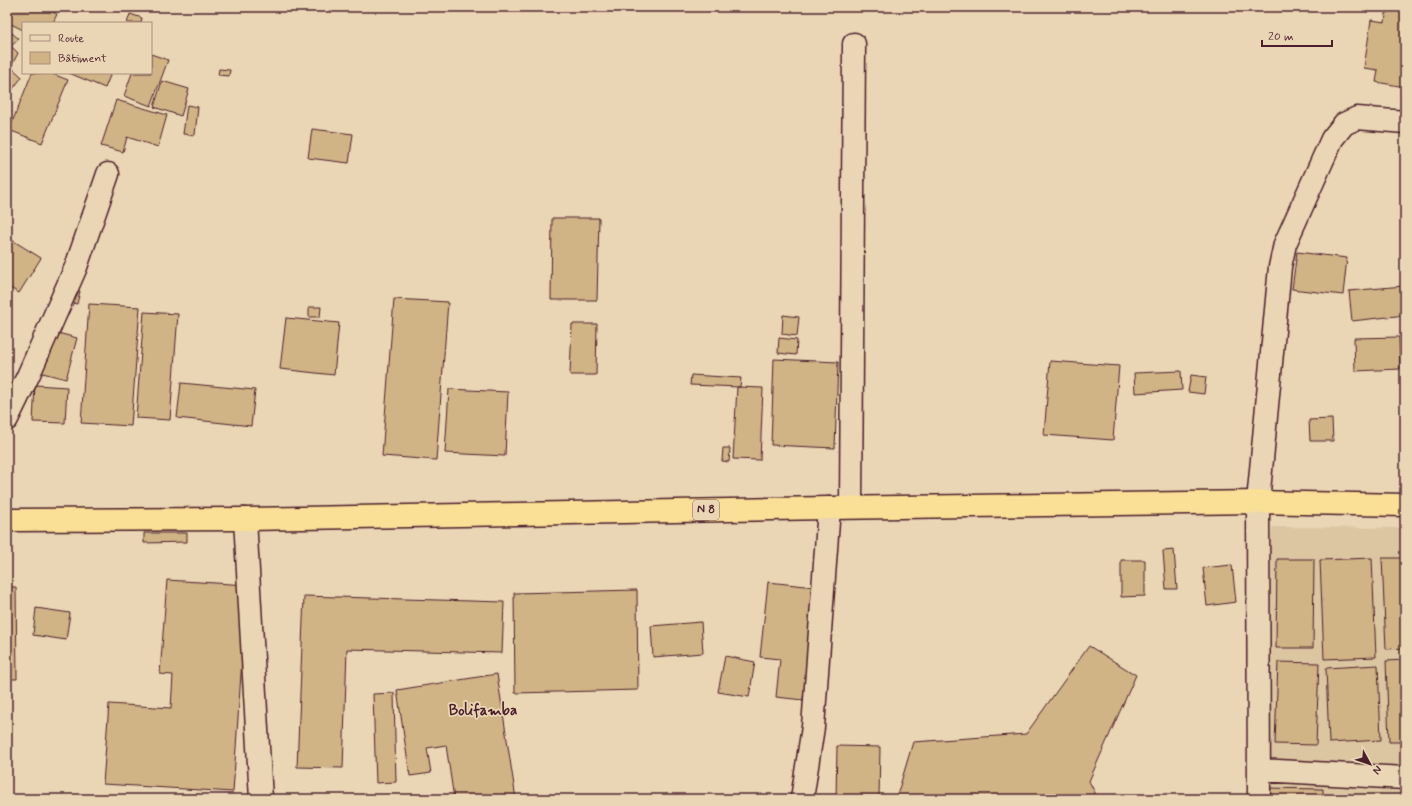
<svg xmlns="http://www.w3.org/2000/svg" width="1412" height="806" viewBox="0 0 1412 806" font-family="Mynerve,sans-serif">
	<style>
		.built { fill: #dcc5a1 }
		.building { fill: #d0b486; stroke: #4a1f2b }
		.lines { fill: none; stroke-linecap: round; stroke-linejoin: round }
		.minor-casing { stroke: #4a1f2b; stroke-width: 25 }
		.highway-casing { stroke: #4a1f2b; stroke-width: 25 }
		.minor { stroke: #ead6b4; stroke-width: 22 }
		.highway { stroke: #fadf96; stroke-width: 22 }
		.labels { text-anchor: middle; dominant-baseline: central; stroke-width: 3.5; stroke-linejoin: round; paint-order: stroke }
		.shield { fill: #ead6b4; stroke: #7a5654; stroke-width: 1 }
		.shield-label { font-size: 12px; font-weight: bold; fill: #4a1f2b }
		.quarter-label { font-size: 15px; font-weight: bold; fill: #4a1f2b; stroke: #ead6b4 }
	</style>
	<rect width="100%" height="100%" fill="#ead6b4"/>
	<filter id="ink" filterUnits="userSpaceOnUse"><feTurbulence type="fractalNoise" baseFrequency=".025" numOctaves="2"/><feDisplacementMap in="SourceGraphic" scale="8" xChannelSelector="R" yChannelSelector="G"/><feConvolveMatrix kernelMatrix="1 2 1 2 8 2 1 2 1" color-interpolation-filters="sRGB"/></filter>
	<g filter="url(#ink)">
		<!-- built -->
		<path class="built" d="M1272,527l133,1v271h-142l1,-203z"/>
		<!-- building -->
		<path class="building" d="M7,7h36l14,7 -4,9h-30v7l-16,-8z
			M1387,7h18v80l-29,-5 2,-12 -14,-2 7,-48 14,2z
			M130,14l12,4 -1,5h-14z
			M7,29l12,10 -8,7 7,7 -7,14 11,10 -10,13 -5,-6z
			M151,54l17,6 -17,46 -27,-10 8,-23h19z
			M219,69l11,1 -1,6 -11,-1z
			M32,73h18l18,7 -26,63 -33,-13z
			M69,73h42l-6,15z
			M162,81l27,8 -8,27 -27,-9z
			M116,100l51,15 -9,32 -31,-10 -4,15 -22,-6z
			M187,105l11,2 -3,28 -12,-1z
			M312,129l41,5 -4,29 -41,-5z
			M552,218h47l-2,82h-46z
			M7,237l34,21 -22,35 -12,-7z
			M1297,252l50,6 -4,37 -51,-6z
			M57,285l23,6 -3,13 -23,-5z
			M1403,286l2,29 -53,6 -3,-30z
			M394,299l54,3 -12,158 -54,-4z
			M89,304l51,3 -9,119 -50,-3z
			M309,307h12l-1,10h-11z
			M144,312l34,2 -8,106 -34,-2z
			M783,315l16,2 -2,19 -15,-2z
			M286,318l53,5 -5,52 -54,-6z
			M572,324h25l-1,51h-26z
			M42,329l35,9 -11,41 -35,-9z
			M1399,337l1,32 -45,2 -1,-33z
			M779,338l18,2 -1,15 -18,-2z
			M774,359l64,3 -3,86 -64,-3z
			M1050,361l69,5 -6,74 -69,-5z
			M1181,371l1,19 -47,3 -1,-20z
			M691,375l50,3 -1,9 -50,-2z
			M1191,375l15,2 -2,17 -16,-2z
			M181,383l74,7 -4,36 -74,-8z
			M35,385l32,2 -2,36 -32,-1z
			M737,387l26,1 -3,72 -27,-1z
			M449,389l59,3 -3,64 -60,-3z
			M1403,407h2v57h-2z
			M1332,419l1,22h-23l-1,-21z
			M723,448h7l-1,14 -7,-1z
			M144,533h43v9l-43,1z
			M1174,550l3,39h-11l-3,-38z
			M1372,558l4,99 -52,2 -4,-99z
			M1382,558h23v90l-19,1z
			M1277,559h37l-1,89h-37z
			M1121,560h24v36l-24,1z
			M1232,565l4,37 -29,4 -4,-38z
			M167,580l80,5 -14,207 -130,-8 6,-80 62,4 2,-33 -13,-1z
			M768,582l47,5 -12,113 -27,-3 4,-38 -20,-2z
			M7,587h9l1,92h-10z
			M637,590l1,100 -123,3 -1,-100z
			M304,596l200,6 -2,51 -155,-4 -4,119 -46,-1z
			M36,608l34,5 -4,27 -33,-5z
			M701,622l2,31 -50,4 -2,-31z
			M1089,646l47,29 -47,106 9,18h-202l17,-57 113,-8z
			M725,656l30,6 -6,35 -31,-5z
			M1405,660v82h-16l-3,-81z
			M1278,662l41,1 -3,82 -41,-1z
			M1378,665l3,75 -52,3 -3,-75z
			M497,674l19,125h-62l-8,-54 -19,3 4,25 -21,3 -13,-86z
			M394,693l2,89 -20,1 -3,-89z
			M837,746l43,1 -1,52h-43z
			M1265,788l58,1v10h-58z"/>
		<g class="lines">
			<defs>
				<path id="minor" d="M7,419l21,-43 48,-109 32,-93
					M851,507l3,-463
					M245,519l16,280
					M1259,770l146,8
					M802,799l11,-72 16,-219
					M1259,799l-1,-297 22,-235 5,-23 47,-105 12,-15 13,-6 48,4"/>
				<path id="highway" d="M7,520l238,-1 584,-11 429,-6 147,3"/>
			</defs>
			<!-- minor casing -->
			<use href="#minor" class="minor-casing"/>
			<!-- highway casing -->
			<use href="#highway" class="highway-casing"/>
			<!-- minor -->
			<use href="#minor" class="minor"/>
			<!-- highway -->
			<use href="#highway" class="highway"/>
		</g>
	</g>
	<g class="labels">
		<!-- shield labels -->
		<rect class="shield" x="693" y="500" width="26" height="20" rx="3"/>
		<g class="shield-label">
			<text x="706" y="510">N 8</text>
		</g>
		<!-- quarter labels -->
		<g class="quarter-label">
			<text x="483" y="711">Bolifamba</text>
		</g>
	</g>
	<!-- margin -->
	<rect width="1412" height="806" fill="none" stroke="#ead6b4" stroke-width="24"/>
	<rect x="12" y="12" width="1388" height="782" fill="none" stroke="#4a1f2b" stroke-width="1.5" filter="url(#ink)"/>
	<!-- legend -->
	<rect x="22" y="22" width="130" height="52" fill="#ead6b4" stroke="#aa8d7d"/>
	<rect x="30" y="35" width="20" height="6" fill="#ead6b4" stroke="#aa8d7d"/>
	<text x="58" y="42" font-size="12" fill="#4a1f2b">Route</text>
	<rect x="30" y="52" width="20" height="12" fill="#d0b486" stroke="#aa8d7d"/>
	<text x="58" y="62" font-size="12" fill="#4a1f2b">Bâtiment</text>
	<!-- north arrow -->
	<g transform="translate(1370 764) rotate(130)" stroke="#ead6b4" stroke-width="3" paint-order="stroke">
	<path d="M0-3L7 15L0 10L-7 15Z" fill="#4a1f2b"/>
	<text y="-6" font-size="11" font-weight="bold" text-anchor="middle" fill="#4a1f2b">N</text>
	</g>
	<!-- scale -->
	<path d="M1262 40v6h70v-6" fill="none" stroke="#4a1f2b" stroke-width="2"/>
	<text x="1268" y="40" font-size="12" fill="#4a1f2b" stroke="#ead6b4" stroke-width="3" paint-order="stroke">20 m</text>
</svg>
